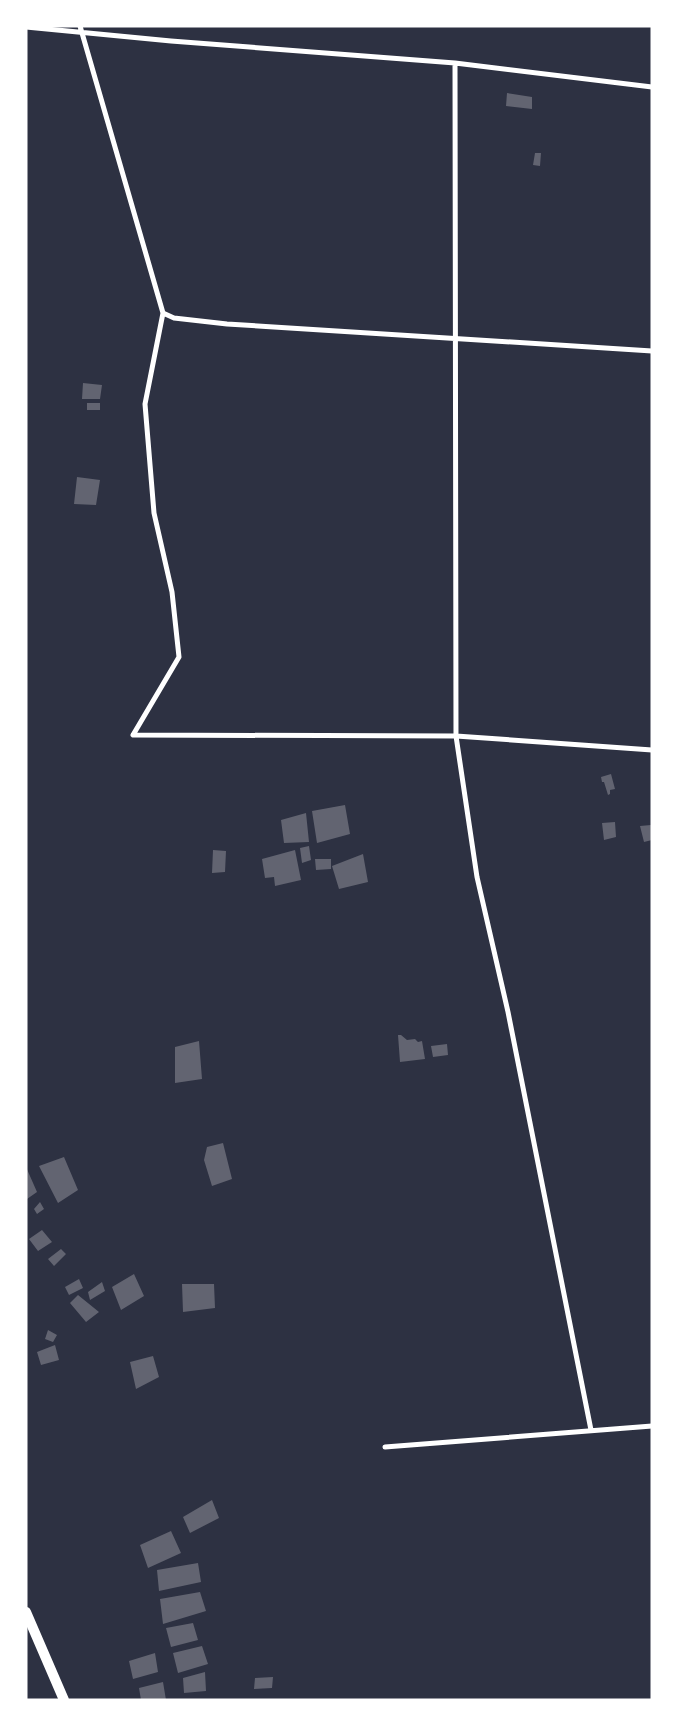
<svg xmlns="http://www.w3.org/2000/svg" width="678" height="1726" viewBox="0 0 678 1726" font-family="Montserrat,sans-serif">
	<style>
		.building { fill: #626471 }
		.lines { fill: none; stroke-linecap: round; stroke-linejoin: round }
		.minor { stroke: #fff; stroke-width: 5 }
		.secondary { stroke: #fff; stroke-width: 10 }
	</style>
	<rect width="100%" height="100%" fill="#2d3142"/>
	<!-- building -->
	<path class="building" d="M507,93l25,4v12l-26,-3z
		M535,153h6l-1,13 -7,-1z
		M83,383l19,2 -2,14h-18z
		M87,403h13v7h-13z
		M77,477l23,3 -4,25 -22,-1z
		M611,774l4,15 -5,1v4l-2,1 -4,-13h-2l-1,-5z
		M345,805l5,29 -33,9 -5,-32z
		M306,813l3,29 -25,1 -3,-23z
		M615,822l1,15 -12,3 -2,-17z
		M651,825l1,15 -8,2 -4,-16z
		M309,846l2,14 -9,3 -2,-15z
		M213,850l13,1 -1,21 -13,1z
		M295,850l6,30 -26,6 -1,-9 -9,1 -3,-19z
		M363,854l5,28 -29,7 -7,-23z
		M315,859h16v10l-15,1z
		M398,1035h3l6,5 8,-1 3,3 4,-1 3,18 -25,3z
		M199,1041l3,38 -27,4v-36z
		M447,1044l1,11 -15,2 -2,-11z
		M223,1143l9,36 -20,7 -8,-26 3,-13z
		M64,1157l14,33 -20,13 -19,-37z
		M26,1167l11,25 -10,7 -1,-2z
		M40,1202l4,7 -7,5 -3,-5z
		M42,1230l10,12 -14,9 -9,-12z
		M61,1249l5,5 -12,12 -6,-7z
		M134,1274l10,22 -23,14 -9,-23z
		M79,1279l4,9 -14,7 -4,-8z
		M102,1282l3,9 -15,9 -2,-8z
		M182,1284h32l1,24 -32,4z
		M78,1295l21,17 -13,10 -16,-19z
		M48,1330l9,5 -4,7 -8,-3z
		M55,1345l4,15 -18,5 -4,-13z
		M153,1356l6,21 -23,12 -6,-27z
		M212,1500l7,18 -29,15 -7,-16z
		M171,1531l10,22 -33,15 -8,-23z
		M198,1563l3,19 -42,9 -2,-21z
		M200,1592l6,19 -43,13 -3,-25z
		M193,1623l5,17 -27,7 -5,-19z
		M202,1646l6,18 -30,9 -5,-20z
		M155,1653l3,19 -25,7 -4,-18z
		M205,1672l1,19 -22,2 -1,-15z
		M273,1677l-1,11 -18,1 1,-11z
		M163,1682l3,18h-25l-2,-12z"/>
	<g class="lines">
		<!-- minor -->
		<path class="minor" d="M80,26l83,287 11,5 53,6 425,27
			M26,27l145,14 284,22 197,24
			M455,63l1,673 21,141 31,135 83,418
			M133,735l323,1 196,14
			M133,735l46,-78 -7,-65 -18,-79 -9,-109 18,-91
			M385,1447l267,-21"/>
		<!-- secondary -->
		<path class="secondary" d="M26,1612l38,88"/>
	</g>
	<!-- border -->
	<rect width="678" height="1726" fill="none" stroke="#ffffff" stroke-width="55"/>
</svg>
